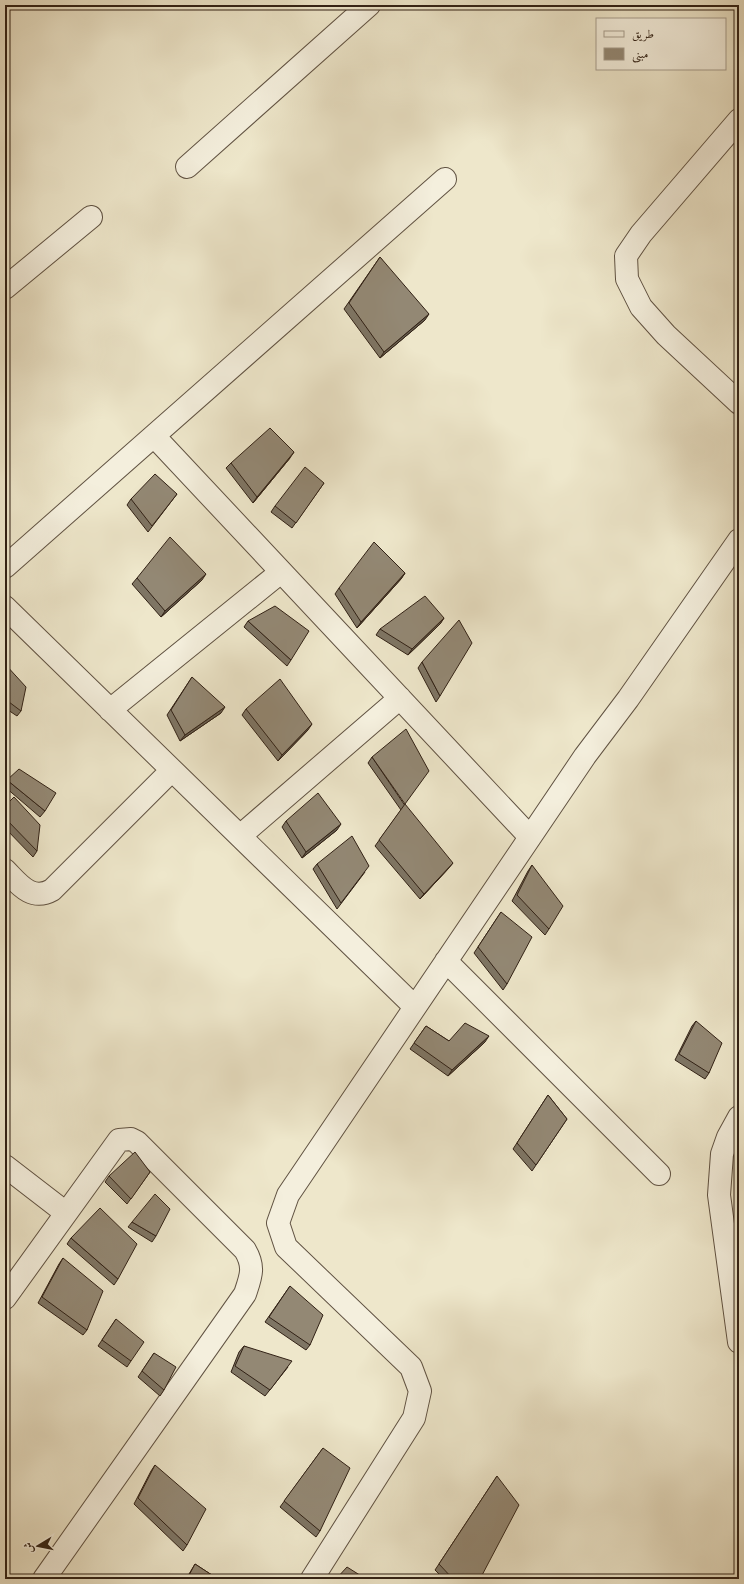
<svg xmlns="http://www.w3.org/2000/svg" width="744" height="1584" viewBox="0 0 744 1584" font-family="'IM FELL French Canon',Amiri,serif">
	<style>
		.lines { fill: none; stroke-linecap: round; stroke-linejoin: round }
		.street-casing { stroke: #605242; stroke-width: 24 }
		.street { stroke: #f4efdd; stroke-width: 22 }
		.wall { fill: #7e7564; stroke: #312115 }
		.shaded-wall { fill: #675f51; stroke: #312115 }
		.building { fill: #938874; stroke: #312115 }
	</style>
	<rect width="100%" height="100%" fill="#eee7cb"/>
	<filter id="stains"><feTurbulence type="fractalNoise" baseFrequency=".005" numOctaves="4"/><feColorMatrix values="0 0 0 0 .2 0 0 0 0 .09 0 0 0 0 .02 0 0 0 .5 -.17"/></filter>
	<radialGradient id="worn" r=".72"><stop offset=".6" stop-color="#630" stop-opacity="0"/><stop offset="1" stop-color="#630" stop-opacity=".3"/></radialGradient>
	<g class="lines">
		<defs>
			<path id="street" d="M739,120l-98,114 -15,22 1,23 14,28 25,28 73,68
				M187,167l182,-162
				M5,288l86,-71
				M154,436l376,401
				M5,567l440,-388
				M5,607l410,400
				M110,710l171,-138
				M240,836l160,-138
				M5,870c13,13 26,32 47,20l120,-120
				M446,961l213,213
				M739,1117l-11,20 -6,17 -3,41 20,147
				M5,1166l61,47
				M5,1298l114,-158 12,-1 6,3 108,108c10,17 6,26 0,44l-201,285
				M312,1579l102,-161 6,-27 -9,-24 -125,-120 -8,-24 10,-28 297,-439 43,-57 111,-159"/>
		</defs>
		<!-- street casing -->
		<use href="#street" class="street-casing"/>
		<!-- street -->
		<use href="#street" class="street"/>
	</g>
	<!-- wall -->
	<path class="wall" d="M380,257l45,63 -45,38 -36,-49z
		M290,458l-37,45 -27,-35 5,-5z
		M324,483l-32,45 -21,-16 4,-6z
		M177,494l-29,38 -21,-27 4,-6z
		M405,573l-4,6 -44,49 -22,-34 4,-6z
		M137,578l65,2 -41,37 -29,-33z
		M444,618l-4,6 -32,31 -32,-20 4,-6z
		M248,621l43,39 -4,6 -43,-39z
		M422,662l18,34 -4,6 -18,-34z
		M5,664l16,47 -4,5 -12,-8z
		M192,677l29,36 -41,28 -13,-26z
		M246,709l62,21 -30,31 -36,-46z
		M372,757l76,112 -28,30 -45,-53 26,-36 -33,-47z
		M7,780l38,31 -5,6 -35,-30v-4z
		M5,806l32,45 -4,6 -28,-29z
		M286,821l51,9 -35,28 -20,-31z
		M317,864l48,8 -28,37 -24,-40z
		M532,865l17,64 -4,6 -33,-34 16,-30z
		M501,912l6,72 -4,6 -29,-37z
		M696,1021l13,52 -4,6 -30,-19 17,-34z
		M426,1026l23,15 36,1 -37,34 -38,-27z
		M548,1095l19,24 -35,52 -19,-22z
		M150,1172l-23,32 -22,-22 4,-6z
		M132,1222l24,14 -4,6 -24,-15z
		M71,1238l47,41 -4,6 -47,-41z
		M63,1258l24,72 -4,5 -45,-32 21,-39z
		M290,1286l20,59 -4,5 -41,-28z
		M116,1319l15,42 -4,6 -29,-21z
		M244,1346l44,21 -23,29 -34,-24 8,-20z
		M154,1353l10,37 -4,6 -22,-19z
		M323,1448l-3,83 -4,6 -36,-30z
		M155,1465l32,80 -4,6 -49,-47 17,-33z
		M497,1476l-17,103h-36l-9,-9z
		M195,1564l23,15h-32z"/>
	<!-- shaded-wall -->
	<path class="shaded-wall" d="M429,314l-4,6 -45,38 4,-6z
		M294,452l-4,6 -37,45 4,-6z
		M405,573l-4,6 -44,49 4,-6z
		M206,574l-4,6 -41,37 4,-6z
		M444,618l-4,6 -32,31 4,-6z
		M225,707l-4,6 -41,28 5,-6z
		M312,724l-4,6 -30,31 4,-6z
		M341,824l-4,6 -35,28 4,-6z
		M453,863l-5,6 -28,30 4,-5z
		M489,1036l-4,6 -37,34 4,-6z"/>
	<!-- building -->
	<path class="building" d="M380,257l49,57 -45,38 -35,-49z
		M270,428l24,24 -37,45 -26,-34z
		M305,467l19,16 -28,40 -21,-17z
		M155,474l22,20 -25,32 -21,-27z
		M170,537l36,37 -41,37 -28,-33z
		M374,542l31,31 -44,49 -22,-34z
		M425,596l19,22 -32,31 -32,-20z
		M275,606l34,25 -18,29 -43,-39z
		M459,620l13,23 -32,53 -18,-34z
		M5,664l21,23 -5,24 -16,-12z
		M192,677l33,30 -40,28 -14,-25z
		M280,679l32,45 -30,31 -36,-46z
		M406,729l23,42 -24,33 -33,-47z
		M19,769l37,24 -11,18 -38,-31z
		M318,793l23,31 -35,28 -20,-31z
		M14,797l26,28 -3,26 -32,-33v-12z
		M405,804l48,59 -29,31 -45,-54z
		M352,836l17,30 -28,37 -24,-39z
		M532,865l31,41 -14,23 -32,-34z
		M501,912l31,25 -25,47 -29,-37z
		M696,1021l26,22 -13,30 -30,-19z
		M465,1023l24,13 -37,34 -38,-27 12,-17 23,15z
		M548,1095l19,24 -31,46 -19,-22z
		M135,1152l15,20 -19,27 -22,-23z
		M155,1194l15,15 -14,27 -24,-14z
		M100,1208l37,36 -19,35 -47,-41z
		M63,1258l40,33 -16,39 -45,-33z
		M290,1286l33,29 -13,30 -41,-28z
		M116,1319l28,23 -13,19 -29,-21z
		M244,1346l48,15 -22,29 -35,-24z
		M154,1353l22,14 -12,23 -22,-19z
		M323,1448l27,20 -30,63 -36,-30z
		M155,1465l51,44 -19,36 -49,-47z
		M497,1476l22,29 -39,74h-27l-14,-15z
		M195,1564l23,15h-31z
		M347,1567l19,12h-30z"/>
	<!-- margin -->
	<rect width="744" height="1584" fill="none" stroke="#eee7cb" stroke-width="20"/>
	<rect x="6" y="6" width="732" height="1572" fill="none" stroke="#312115" stroke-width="2"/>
	<rect x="10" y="10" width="724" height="1564" fill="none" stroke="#312115"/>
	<!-- legend -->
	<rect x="596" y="18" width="130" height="52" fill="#f4efdd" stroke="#a69d8d"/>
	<rect x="604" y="31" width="20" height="6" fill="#f4efdd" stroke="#a69d8d"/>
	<text x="632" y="38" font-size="12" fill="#312115">طريق</text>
	<rect x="604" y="48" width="20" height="12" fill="#938874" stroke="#a69d8d"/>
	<text x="632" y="58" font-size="12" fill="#312115">مبنى</text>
	<!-- north arrow -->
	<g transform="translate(38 1546) rotate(260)" stroke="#f4efdd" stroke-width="3" paint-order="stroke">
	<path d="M0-3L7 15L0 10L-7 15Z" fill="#312115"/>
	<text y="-6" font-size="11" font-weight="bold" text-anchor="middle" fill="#312115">ش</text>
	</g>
	<rect width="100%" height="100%" filter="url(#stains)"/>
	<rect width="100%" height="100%" fill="url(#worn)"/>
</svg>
